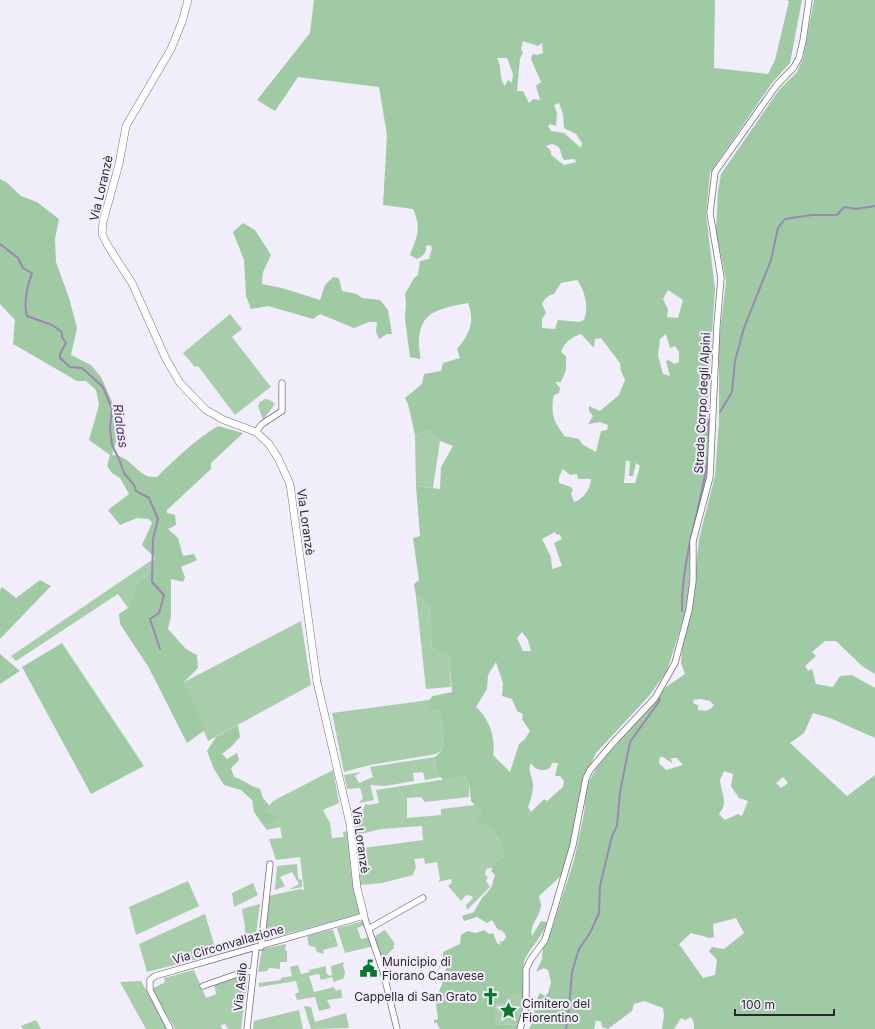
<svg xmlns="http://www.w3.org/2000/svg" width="875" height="1029" viewBox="0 0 875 1029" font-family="Inter,sans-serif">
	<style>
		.green { fill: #a8cdab }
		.forest { fill: #a0caa4; fill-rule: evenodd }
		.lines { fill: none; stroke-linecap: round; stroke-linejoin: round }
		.stream { stroke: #9b87b4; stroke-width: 2 }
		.minor-casing { stroke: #786c89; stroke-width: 7 }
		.tertiary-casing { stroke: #786c89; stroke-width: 8 }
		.minor { stroke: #fff; stroke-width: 5.5 }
		.tertiary { stroke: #fff; stroke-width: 7 }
		.labels { text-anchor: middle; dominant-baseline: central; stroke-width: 4; stroke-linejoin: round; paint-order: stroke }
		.street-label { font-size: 12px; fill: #2c2633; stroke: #f2edfa }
		.poi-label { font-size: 12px; fill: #2c2633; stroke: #f2edfa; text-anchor: start }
		.water-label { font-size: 13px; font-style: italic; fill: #442962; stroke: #f2edfa }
	</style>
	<rect width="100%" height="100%" fill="#f2edfa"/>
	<!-- green -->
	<path class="green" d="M230,314l12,15 -10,8 39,50 2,-2 -38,30 -37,-49 -3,1 -12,-14z
		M265,399l5,1 5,4 -12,16 -5,-14 2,-4z
		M428,431l12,10 -7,47 -17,-2 -1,-51z
		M155,558l-7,17 -11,8 -9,25 -10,-14 -102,67 -5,-5z
		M416,596l13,8 3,44 17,4 2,35 -25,2z
		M301,621l10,64 -103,56 -24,-59z
		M429,700v8l10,1 4,20 -1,21 -6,4 -66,11 -26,7 -12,-59z
		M435,757l1,14 5,6 -16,3 -2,-8 -10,1 1,8 -29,5 -15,-1 4,15 -15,3 4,-5 -3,-10 -13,1 -3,-14 17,-3 -6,4 4,7 14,-6 -3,-10z
		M333,770l6,33 -16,7 7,13 2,15 12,-1 -1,-5 5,-1 3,39 11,44 -95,25 -2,-1 3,-42 32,-7 4,1 -4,-33 -24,3 -7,-21 13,-1 -2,-11 -13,3 -4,-5 6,-1 9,-5 -13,-8 8,-10z
		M466,776l3,8v13l-44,5 -4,-5 -14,1v20l34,-3v-6l34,-4 7,5v4l-4,9c17,4 22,16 26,33l-9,11 -9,2 -1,6 3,2 -2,4 4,6 -23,23 -1,-5 7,-7 -2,-2 -5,-1 -5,6 -13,-15 4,-3 -1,-4 -13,3 2,-3 -3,-17 -12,2 -1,-6 -10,1 2,8 -3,8 -31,8 -22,2 -4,-36 67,-9 -1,-14 -41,3 -24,6 -3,-19 9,-5 2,-7 4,1 10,-2 -3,-13z
		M297,864l1,15 4,1v7l-14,3 11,-6 -7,-12 -12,5 5,9 -10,4 2,-24z
		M188,881l11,25 -63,29 -7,-28z
		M253,883l5,12 -24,12 -2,-14z
		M260,904l-5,38 -11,3 1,-18 -3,-18z
		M205,914l12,40 -70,18 -8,-28z
		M364,921l1,4 -8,3 4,11 9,-2 4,9 -29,7 -8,-25z
		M329,930h4l5,16 -15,4 1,4 -7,-2 -2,-5 -6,-1 -2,-10z
		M385,930l10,14 -2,2 1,2 -13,13 -6,-25z
		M286,944l-1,6 2,1v11h-7v7l-11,-1 -2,3 -9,1 4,-23z
		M345,962l-2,3 2,7 -1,6 -10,4 -2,-5 -11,3 -2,-6 -10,2 5,16 20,-5 2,4 5,-2 1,9 -15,2 4,8 -12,3 -4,-14 -18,3 -2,-6 4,-2 -3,-11 -37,6v-4l22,-3v-2l11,-2 -2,-9 8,-2 3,9 9,-2 -1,-2 17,-4v7l3,3 3,-1 -1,-9z
		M194,970l12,28 10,-4 -2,-11 34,-10 -7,56h-13l-3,-5 -4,1 1,4h-47l-23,-40 13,-7 -1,-4z
		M141,981l27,48h-22l-26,-47z
		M511,994h14l-4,31 -26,-1v-19l15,-1z
		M304,1006l7,1 4,15 31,-9 3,15 -38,1z
		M299,1010l4,19h-50l1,-8z
		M36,1020l5,9h-18l-2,-3z"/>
	<!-- forest -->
	<path class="forest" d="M314,0h401l-1,68 54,6 7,-14 14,-59 -3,-1h16l-12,63 -18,20 -62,90 -4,41 9,75 -8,121 4,33 -3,33 -17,67 -3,61 -21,67 -18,25 -53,57 -13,28 -12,61 -9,33 -23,21c0,4 2,6 2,9 0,11 -12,19 -9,31l9,-15 6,1c-4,14 -14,22 -21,35 -5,10 -4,27 -1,37h-13l-2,10 -15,1v19l26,1 -5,4h-76l-4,-7 -2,2v-4l4,-1 -2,-15 7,-3 1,-3 -5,-7c5,-9 6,-20 9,-31l-2,-1 -9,13 6,-14v-6l17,-8 1,-9 6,-4 9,2 8,-3 5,4 4,-1 4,10 4,2 -2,-4 3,1 4,-4 -1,-4 -4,-4h-3l-6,-10 -5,3 -10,-6 -13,4 -2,-5 12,-4 8,-14 9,-10 4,-13 -4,-4 4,-9 4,-1 5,-5c-4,-17 -9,-29 -26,-33l-1,-5 5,-4v-4l-4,-1 -7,-8 -2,-17 -3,-8 -23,4 -7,-9 -1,-14 7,-7 1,-21 -4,-19 -10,-1v-9l4,-4 19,-4 -3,-39 -17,-5 -3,-44 -13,-8 -2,-12 5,-4 -6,-42 7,-2 -4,-50 24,3 1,-22 12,-21 -13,-5 -12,-10 -13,4 -7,-31 -3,-6 17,-14 2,-10 17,-3 2,-8 17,-5 -3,-9c13,-15 18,-27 11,-46 -30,6 -50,8 -49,43 0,5 2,8 1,13l-10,-2 -5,-38 1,-16 -1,-9 9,-16 4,-3 2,-14 9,-2 3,-11 -2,-3 -4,1c1,7 -4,11 -9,13l-7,-4c7,-19 12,-26 3,-46l-30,-4 4,-70 -8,-48 -81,-10 -23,34 -18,-11 53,-67zM523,41l15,5 4,-3 1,10 -6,2 -4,-1 -2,5 10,23 -5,4 4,14 -7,-1 -4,4 -6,-12h-6l3,-33 3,-5 -2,-4zM497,58h10l6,16 -1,9 -4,-3 -3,6c-7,-9 -2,-17 -8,-28zM559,103l4,11 1,14 12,6 6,9 -1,5 -17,-15 -13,-2 -3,-5 2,-2 6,2 1,-13 -3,-8zM552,144c11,3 7,8 12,16l11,-1 1,3 -12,3 -13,-10v-4l-5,-5zM577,280c8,10 12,28 7,40l-5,2 -21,-2 -3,9 -13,-1v-9l4,-6 -4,-9c2,-5 7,-9 12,-10l7,-11zM668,290l15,10 -5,18 -11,-1 1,-8 -5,-10zM581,334l13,14 1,-9 6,-1 19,25 1,8 4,9 -6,15 -19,16 -11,-5v5l4,5 -5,8 12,-2 8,3 -1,5 -6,1 -5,21 -14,-8 -3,-5 -15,-3c-3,-6 -9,-12 -10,-18 -2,-5 -2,-18 0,-23l5,-2 1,-5 -5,-6h6l5,-12v-14l-5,-4c3,-9 10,-15 20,-18zM666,334l4,14 5,-2 4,6v10l-5,2 -5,-4 -3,1 4,15 -7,-2 -5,-19 2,-16zM626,460l4,2 -1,14h4l3,-13 4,3 -5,17h-11zM563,469l7,6 7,-1 1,5h13c0,9 -8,21 -17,23l-3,-9 2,-3 -2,-3 -12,-4v-6zM555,532l2,3 2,-1 3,5 -8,4 8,23 -10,3 -1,-12 -9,-18zM522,632l6,8 3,11h-8l-6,-13zM496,662l7,21 -1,13 10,3 5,12 6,3 -1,5 8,12 -5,8 -6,5 -9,28 -17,-17c3,-17 -4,-37 -17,-48l11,-18 1,-14zM531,763c4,7 11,9 19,5l2,-5h6l-3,13h5l4,5 -1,6 -16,14 -3,-2 -13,13 -3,-5c3,-8 5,-14 5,-22 0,-9 -6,-13 -2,-22z
		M814,0h61v674l-13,-8 -26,-25h-11l-13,11 4,4 -11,10 3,5 4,-2 4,15 17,3 7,-11 12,-1 23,13v50l-45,-20 -17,-5 -9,20 -14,10 57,53 28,-21v254h-181v-6l-3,-6 -6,3 -4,-2 -7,11h-12l2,-14 -1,-7 -19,-7 -10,3 -2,7 -24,18 -6,-2 -1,-5 -5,-2 -2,9h-65c7,-11 4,-25 11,-36l5,3 3,-3 3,-11 -3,-12 -4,-2 -8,4 6,-13 1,-12 9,-18 22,-69 10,-46 3,-29 10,-18 69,-80 19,-13 -4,-11 1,-15 10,-43 7,-66 16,-63 4,-54v-80l7,-61 -10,-50 2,-40 3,-17 58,-84 18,-18 6,-13zM701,699l9,2 4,4c-5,7 -8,6 -16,5v-5l-4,-1 -1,-4zM660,757h3l9,6 -1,-5h6l6,7 -17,5 -7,-7zM724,771l9,3 -2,12 8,12 9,3 -6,15 -4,-2 -13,6 -6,-6c10,-11 2,-21 1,-34zM783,777l5,6 -7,5 -5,-5zM736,918l8,15 -20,16 -12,-2 -3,4 8,9 -2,15 -12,3 -24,-34 12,-11 19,5 4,-1 -1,-13z
		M0,179l6,3 15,14 16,6 22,17 -4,20 1,23 13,36 8,30 -6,27 20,10 10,12 9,20 11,27 -9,31c15,0 21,13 33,20 3,2 9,2 12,2 18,-18 39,-38 61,-51l25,7 -32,30v6l-44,41v3l8,2 1,10 -8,4 10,9 5,18 11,-2 3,6 -16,7 4,10 -2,5 -12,-3v38l-3,12 18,20 11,6 1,13 -14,14 21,48 -18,13 -38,-75 -29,-44 -1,-10 9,-6 9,-25 11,-8 7,-17 -13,-13 10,-22 -3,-4 -12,-1 -17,7 -12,-15 21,-16 -9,-16 -8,-5 -5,-7 3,-11 -21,-15 10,-35 -3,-15 -10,-9h-9l-64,-37 2,-24 -15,-16z
		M243,223l12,7 16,25 -8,17 -1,12 20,4 38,12 5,-15 8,-8 6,1 3,13 15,3 5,4 18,2 8,10 4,24h-5l-8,5 -3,-7 1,-10h-8l-15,6 -34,-14 -7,5 -45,-13 -17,3 -5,-13 -2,-36 -11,-28z
		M40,580l11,6 -51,53v-49l2,-3 14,11z
		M62,643l82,123 -53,28 -69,-127z
		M0,654l20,17 -20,13z
		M238,725l2,12 -8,9 -10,8 5,5 10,-6 2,7 -8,8 3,9c10,3 16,9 26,12l3,9 7,8 -5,5 14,8 -10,5 -6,1 -9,-13 -2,-12 -11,-10 -17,-5 -10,-16 -7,-18 9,-14z"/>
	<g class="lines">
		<!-- stream -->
		<path class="stream" d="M0,244l18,14 5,10 9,5c-5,14 -9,29 -5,43l25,9 10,7v5l4,6 -6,11v4l10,9 12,1 21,19 9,22 -2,19 2,17 7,14 5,14 10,12 2,6 13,7 9,21 -5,20 -1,43 12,13 -5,18 -9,6 10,30
			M720,412l12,-20 3,-31 9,-33 27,-68 7,-32 7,-9 27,-4h25l7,-8 12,2 19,-3
			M708,420l1,17
			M682,611c-1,-53 19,-102 26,-154
			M566,1029l3,-21 3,-36 7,-23 11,-16 9,-20 1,-27 12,-50 5,-10 3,-34 10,-50 30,-42 -4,-4"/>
		<defs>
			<path id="minor" d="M256,432l6,-8 20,-13v-28
				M370,928l53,-30
				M261,947l9,-83
				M203,986l43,-15 7,1
				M170,1029l-20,-39v-10l5,-4 209,-60 19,55 14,58
				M247,1029l9,-81
				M520,1029l6,-21v-39l5,-10 14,-19 10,-33 18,-62 13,-67 4,-8 22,-26 43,-46 20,-35 14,-53 4,-29v-40l17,-64 7,-152 4,-47 -11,-65 5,-41 61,-86 18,-19 5,-9 4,-17 6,-41"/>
			<path id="tertiary" d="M188,0l-6,22 -11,27 -45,77 -7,38 -16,58 -1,12 6,12 24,37 34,76 14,24 26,27 18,10 32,12 13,12 9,14 12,26 27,198 33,142 7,64 7,28"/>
		</defs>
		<!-- minor casing -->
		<use href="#minor" class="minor-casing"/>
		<!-- tertiary casing -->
		<use href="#tertiary" class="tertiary-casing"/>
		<!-- minor -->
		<use href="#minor" class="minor"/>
		<!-- tertiary -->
		<use href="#tertiary" class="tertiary"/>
	</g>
	<!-- icons -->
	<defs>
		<symbol id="civic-bare" viewBox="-9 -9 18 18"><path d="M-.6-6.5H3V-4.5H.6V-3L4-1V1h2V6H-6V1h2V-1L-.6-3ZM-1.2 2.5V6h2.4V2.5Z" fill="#05782d" stroke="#f2edfa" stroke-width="2.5" paint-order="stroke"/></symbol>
		<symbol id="church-bare" viewBox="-9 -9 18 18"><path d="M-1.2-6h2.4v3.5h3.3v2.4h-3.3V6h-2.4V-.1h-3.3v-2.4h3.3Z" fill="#05782d" stroke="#f2edfa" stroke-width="2.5" paint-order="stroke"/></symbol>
		<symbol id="sight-bare" viewBox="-9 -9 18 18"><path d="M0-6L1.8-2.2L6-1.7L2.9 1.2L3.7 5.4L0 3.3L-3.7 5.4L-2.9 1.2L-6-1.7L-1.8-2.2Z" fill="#05782d" stroke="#f2edfa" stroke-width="2.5" paint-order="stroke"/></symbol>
	</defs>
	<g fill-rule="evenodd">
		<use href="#civic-bare" x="356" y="956" width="25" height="25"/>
		<use href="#church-bare" x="478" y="984" width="25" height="25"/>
		<use href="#sight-bare" x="496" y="998" width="25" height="25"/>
	</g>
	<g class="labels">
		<!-- street labels -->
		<g class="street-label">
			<text transform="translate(101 188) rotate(-77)">Via Loranzè</text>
			<text transform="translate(702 403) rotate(-87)">Strada Corpo degli Alpini</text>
			<text transform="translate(306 522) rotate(82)">Via Loranzè</text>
			<text transform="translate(361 840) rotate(82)">Via Loranzè</text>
			<text transform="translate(228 944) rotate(-16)">Via Circonvallazione</text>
			<text transform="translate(240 987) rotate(-84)">Via Asilo</text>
		</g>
		<!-- poi labels -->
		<g class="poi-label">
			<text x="382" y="961">Municipio di<tspan x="382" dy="14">Fiorano Canavese</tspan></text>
			<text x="477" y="996" text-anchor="end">Cappella di San Grato</text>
			<text x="522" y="1003">Cimitero del<tspan x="522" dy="14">Fiorentino</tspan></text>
		</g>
		<!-- water labels -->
		<g class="water-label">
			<text transform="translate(121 426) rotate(82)">Rialass</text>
		</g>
	</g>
	<!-- scale -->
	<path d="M735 1009v6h99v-6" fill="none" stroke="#2c2633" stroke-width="2"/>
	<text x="741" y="1009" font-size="12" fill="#2c2633" stroke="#f2edfa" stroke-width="3" paint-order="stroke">100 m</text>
</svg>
